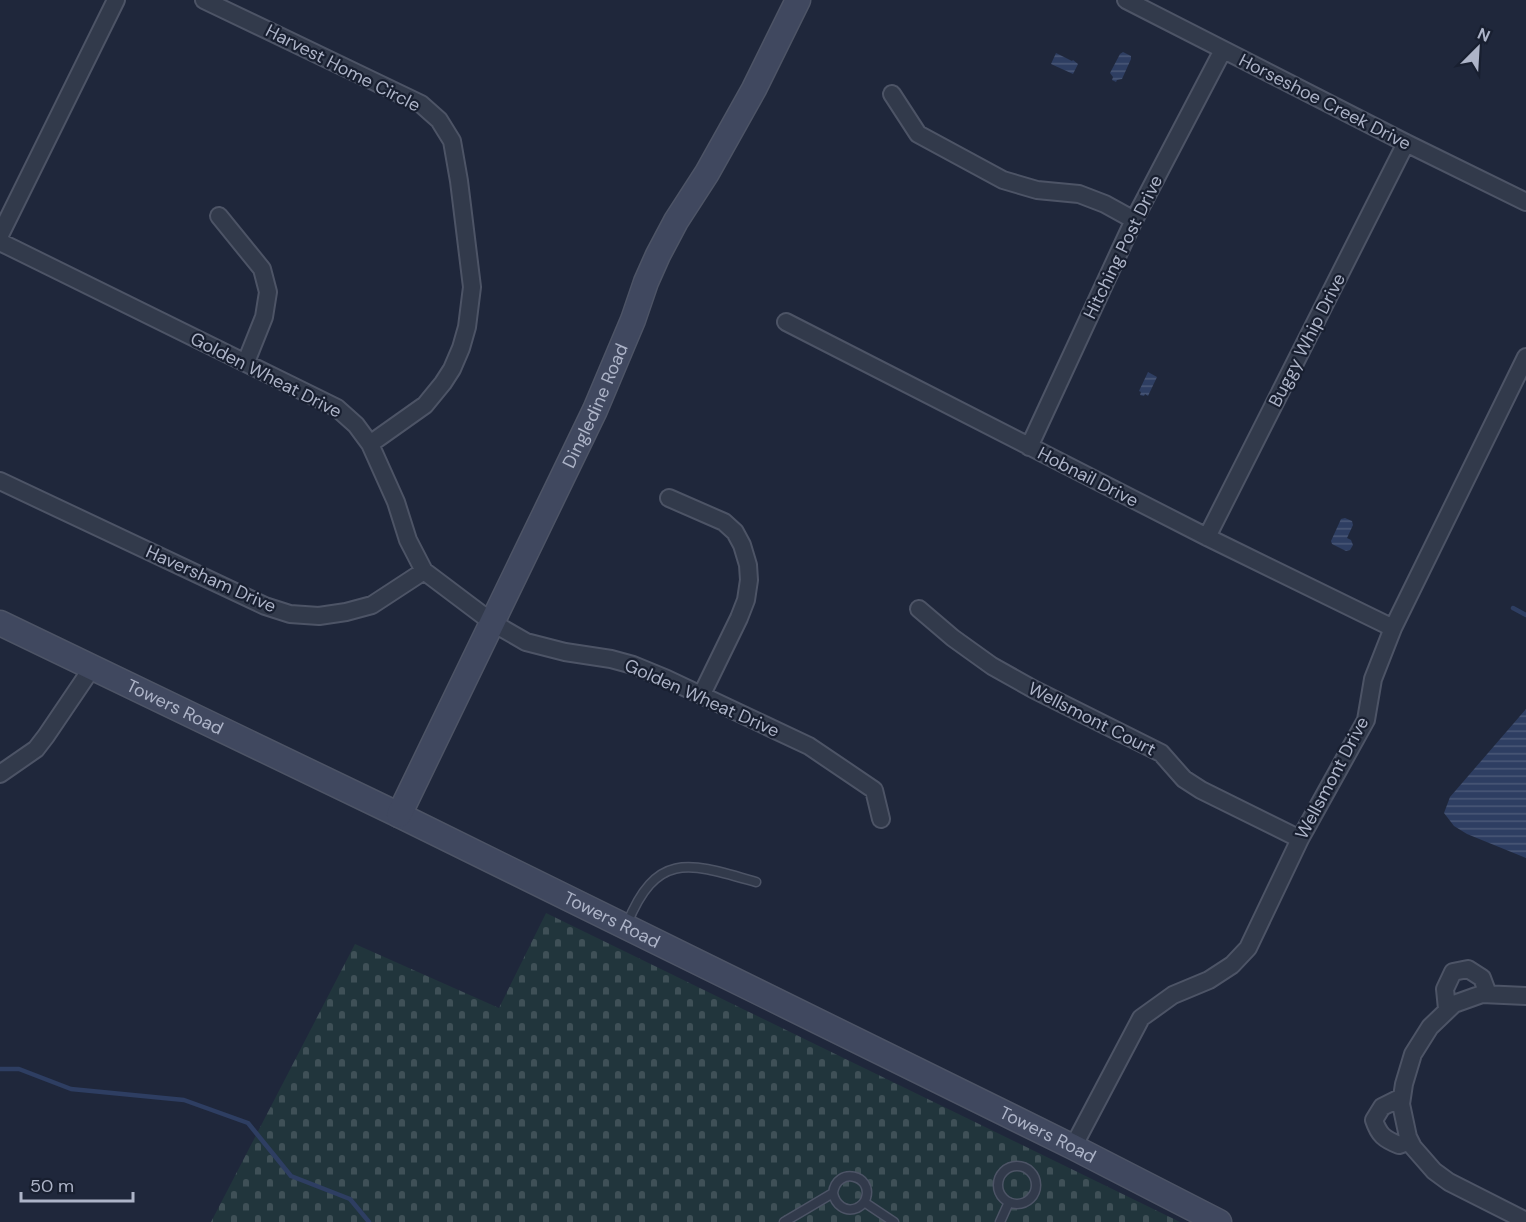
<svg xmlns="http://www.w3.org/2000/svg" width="1526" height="1222" viewBox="0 0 1526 1222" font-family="'DM Sans',sans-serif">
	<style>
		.cemetery { fill: url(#cemetery-stones) }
		.water { fill: url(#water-rules) }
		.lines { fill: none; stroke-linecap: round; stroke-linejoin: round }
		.stream { stroke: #2e3e62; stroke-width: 4.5 }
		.lane-casing { stroke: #4d5466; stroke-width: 11 }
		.street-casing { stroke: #4d5466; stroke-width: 20 }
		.secondary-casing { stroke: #4d5466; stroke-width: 27 }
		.lane { stroke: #323a4b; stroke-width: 8 }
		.street { stroke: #323a4b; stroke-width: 16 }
		.secondary { stroke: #40485f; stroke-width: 24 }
		.labels { text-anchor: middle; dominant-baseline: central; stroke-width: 4.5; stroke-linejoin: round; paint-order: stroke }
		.street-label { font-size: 18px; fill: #adb4c8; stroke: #181f30 }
	</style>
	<defs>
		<pattern id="cemetery-stones" width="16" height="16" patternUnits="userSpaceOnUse" patternTransform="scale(1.5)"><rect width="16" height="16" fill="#21353c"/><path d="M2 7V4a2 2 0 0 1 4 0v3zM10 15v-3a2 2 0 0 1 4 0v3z" fill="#3f5057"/></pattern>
		<pattern id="water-rules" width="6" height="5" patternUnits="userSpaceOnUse" patternTransform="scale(1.5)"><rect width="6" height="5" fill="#2e3e62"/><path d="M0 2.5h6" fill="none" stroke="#4a5877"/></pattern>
	</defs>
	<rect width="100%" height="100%" fill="#1f273b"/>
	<!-- cemetery -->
	<path class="cemetery" d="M546,913l634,309h-969l144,-278 144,64z"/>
	<!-- water -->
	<path class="water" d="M1123,52l8,4v3l-9,20 -5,1 -1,2 -4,-2 1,-3 -3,-4 10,-19z
		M1056,53l16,8 1,-1 5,4 -5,10 -22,-10z
		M1148,372l9,5 -9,19 -3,-2 -1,2 -4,-1 1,-3 -2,-1z
		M1345,518l7,3 1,4 -6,13 4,2 2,5 -3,5 -4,1 -14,-7 -1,-3 10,-22z
		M1526,709v149l-59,-24 -13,-8 -10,-13 6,-16z"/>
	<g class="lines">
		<!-- stream -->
		<path class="stream" d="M1513,608l13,7
			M0,1069h19l52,20 113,11 64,23 43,53 59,23 19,23"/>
		<defs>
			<path id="lane" d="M627,924c30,-74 63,-61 129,-42
				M998 1185a19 19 0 1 1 38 0a19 19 0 1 1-38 0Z
				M864,1202l30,20
				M784,1222l49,-29c4,-27 40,-18 33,5 -1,4 -5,8 -9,10 -12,5 -22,-4 -24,-15
				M1000,1222l9,-20"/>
			<path id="street" d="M204,0l217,104 18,16 13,21 7,40 13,106 -5,40 -6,21 -9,21 -9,14 -18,22 -55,39
				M1126,0l280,143 120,59
				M892,94l26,40 85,46 34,10 42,4 26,10 29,16
				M219,216l43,53 6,23 -4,25 -18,45
				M0,235l116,-235
				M0,242l337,166 19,17 14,19 26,58 12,38 16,31 69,52 33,19 39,10 46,7 22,6 34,14 142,67 65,44 7,29
				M786,322l421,215 186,91
				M1029,447l105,-227 89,-170
				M0,481l265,125 25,8 29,2 27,-4 26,-7 52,-34
				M669,498l55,24 11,10 7,13 6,20 1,15 -3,20 -7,18 -37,76
				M1207,537l199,-394
				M919,609l34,29 39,28 41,23 128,64 23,26 17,11 99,49
				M0,774l36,-25 10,-13 46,-68
				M1526,996l-44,-2 -28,10 -24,23 -17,27 -9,30 -3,20 7,33 5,10 21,24 15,11 77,39
				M1447,1009l-2,-20 8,-17 15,-3 14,9 6,16
				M1402,1097l-20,10 -8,13c5,15 10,19 25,25l11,-4
				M1073,1147l68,-129 32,-23 36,-15 23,-15 16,-17 52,-109 66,-119 7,-41 20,-51 133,-271"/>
			<g id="secondary">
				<path id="s1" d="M0,623l399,192 674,332 146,75"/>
				<path id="s2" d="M399,815l196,-405 38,-90 13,-38 12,-27 18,-34 31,-48 47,-84 44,-89"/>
			</g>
		</defs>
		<!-- lane casing -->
		<use href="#lane" class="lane-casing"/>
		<!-- street casing -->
		<use href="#street" class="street-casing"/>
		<!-- secondary casing -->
		<use href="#secondary" class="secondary-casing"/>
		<!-- lane -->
		<use href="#lane" class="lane"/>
		<!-- street -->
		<use href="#street" class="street"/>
		<!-- secondary -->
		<use href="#secondary" class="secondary"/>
	</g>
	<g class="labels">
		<!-- street labels -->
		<g class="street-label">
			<text transform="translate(343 68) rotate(27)">Harvest Home Circle</text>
			<text transform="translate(1325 102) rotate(27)">Horseshoe Creek Drive</text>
			<text transform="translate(1123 247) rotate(-64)">Hitching Post Drive</text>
			<text transform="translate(1307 340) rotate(-63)">Buggy Whip Drive</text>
			<text transform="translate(266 375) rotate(27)">Golden Wheat Drive</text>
			<text stroke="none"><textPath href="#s2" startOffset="454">Dingledine Road</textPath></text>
			<text transform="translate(1088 477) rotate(27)">Hobnail Drive</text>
			<text transform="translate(211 579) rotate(24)">Haversham Drive</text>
			<text transform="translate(702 698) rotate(24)">Golden Wheat Drive</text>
			<text stroke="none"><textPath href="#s1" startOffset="194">Towers Road</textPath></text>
			<text transform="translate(1092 719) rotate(27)">Wellsmont Court</text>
			<text transform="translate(1332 778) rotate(-62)">Wellsmont Drive</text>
			<text stroke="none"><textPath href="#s1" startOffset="680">Towers Road</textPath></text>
			<text stroke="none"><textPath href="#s1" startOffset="1166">Towers Road</textPath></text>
		</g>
	</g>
	<!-- north arrow -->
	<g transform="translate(1478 48) rotate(24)" stroke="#181f30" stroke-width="4.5" paint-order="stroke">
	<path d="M0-4.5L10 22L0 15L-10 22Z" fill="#adb4c8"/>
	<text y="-9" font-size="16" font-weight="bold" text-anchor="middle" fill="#adb4c8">N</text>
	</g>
	<!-- scale -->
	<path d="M21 1192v9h112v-9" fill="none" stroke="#adb4c8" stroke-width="3"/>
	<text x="30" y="1192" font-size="18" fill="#adb4c8" stroke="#181f30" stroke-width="4.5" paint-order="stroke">50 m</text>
</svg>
